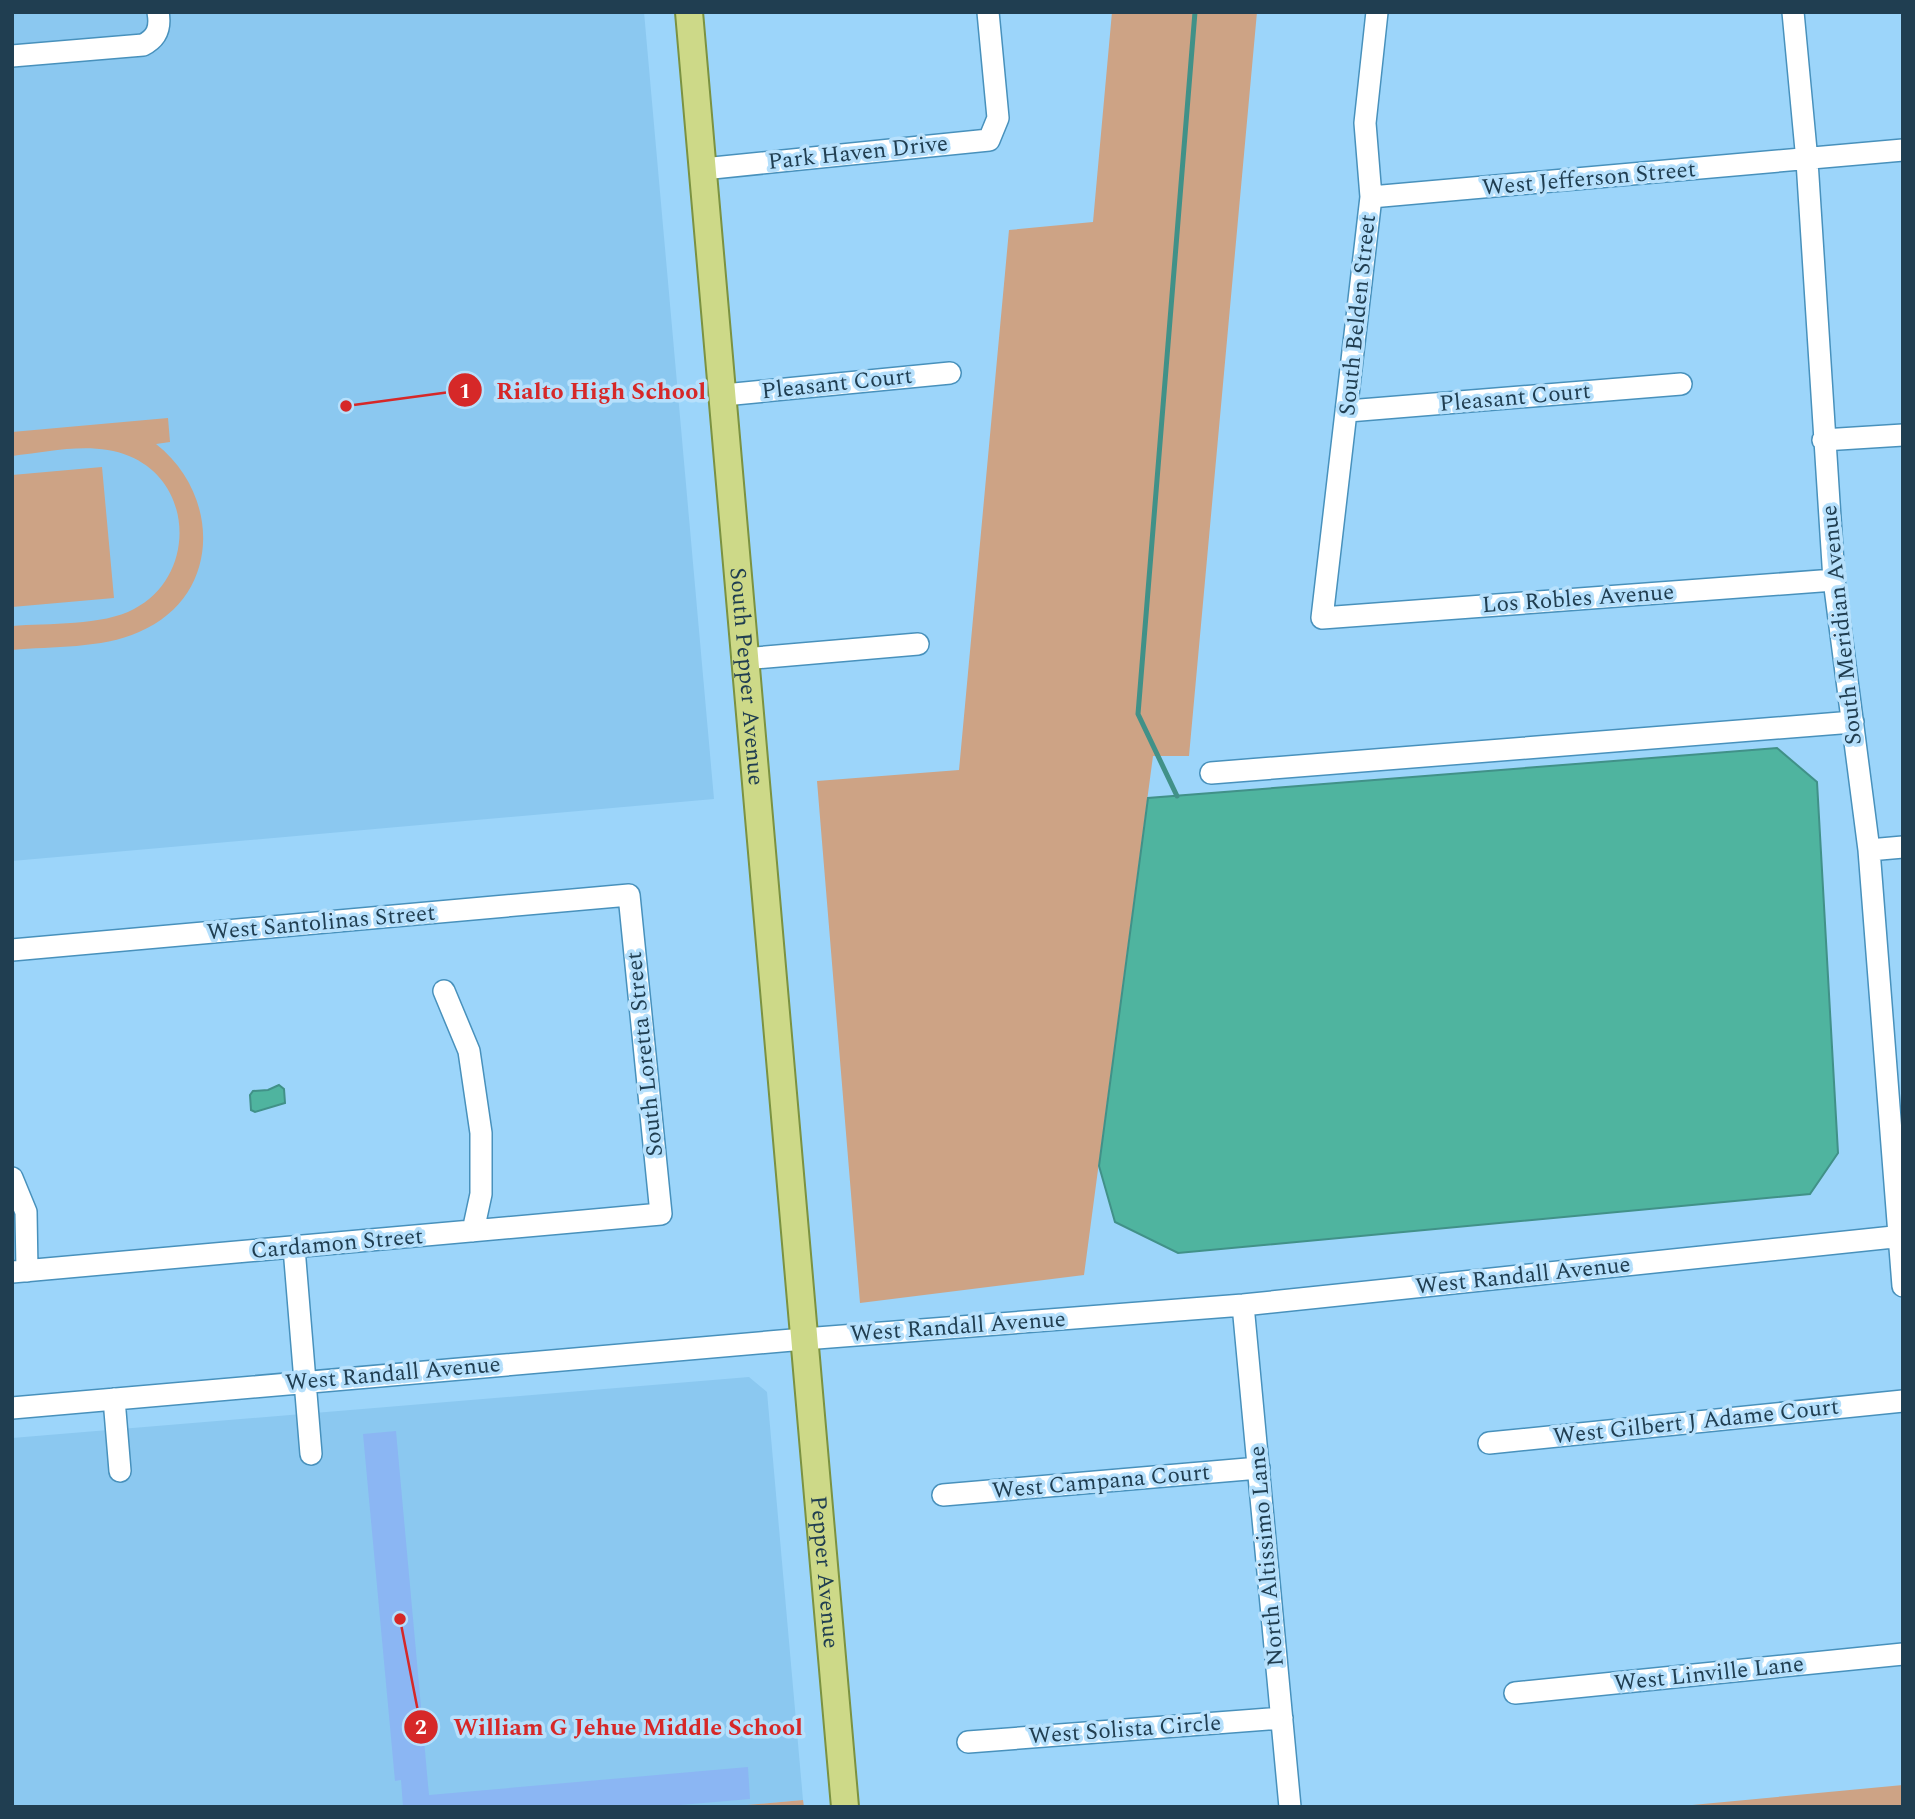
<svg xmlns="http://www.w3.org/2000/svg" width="1915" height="1819" viewBox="0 0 1915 1819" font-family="Spectral,serif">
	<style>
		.built { fill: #8bc8f0 }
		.green { fill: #cda385 }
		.water { fill: #4fb49f; stroke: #419188; stroke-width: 2 }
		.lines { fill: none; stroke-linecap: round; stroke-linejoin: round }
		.stream { stroke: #419188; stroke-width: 5 }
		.building { fill: #8bb6f3 }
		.minor-casing { stroke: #4891bc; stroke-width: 24 }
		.major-casing { stroke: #7b9241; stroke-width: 30 }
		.minor { stroke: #fff; stroke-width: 21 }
		.major { stroke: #cdd988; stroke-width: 26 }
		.labels { text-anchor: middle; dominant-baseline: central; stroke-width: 7; stroke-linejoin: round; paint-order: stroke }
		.street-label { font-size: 23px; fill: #203e51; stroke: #b6e0fc }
		.leader { fill: none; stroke: #d62828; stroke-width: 2.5 }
		.callout-dot { fill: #d62828; stroke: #b6e0fc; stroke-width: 2.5 }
		.mark-label { font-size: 21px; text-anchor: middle; font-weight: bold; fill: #fff }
		.callout-label { font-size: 24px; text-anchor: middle; font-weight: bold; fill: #d62828; stroke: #b6e0fc; stroke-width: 7; stroke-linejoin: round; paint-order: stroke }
	</style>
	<rect width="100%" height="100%" fill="#9cd5fa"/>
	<!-- built -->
	<path class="built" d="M12,12h632l70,787 -702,62z
		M749,1377l18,15 36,408 -79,7h-712v-369z"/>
	<!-- green -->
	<path class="green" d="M1112,12h145l-68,744h-36l-69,519 -224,28 -43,-522 142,-11 50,-540 84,-8z
		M168,418l2,24 -14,2c65,51 66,153 -17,188 -38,17 -86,14 -127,18v-24c36,-3 91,0 122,-17 62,-32 61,-126 -5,-153 -36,-15 -80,-4 -117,0v-24z
		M102,467l12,131 -102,9v-132z
		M1903,1785v22h-232z
		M803,1800l1,7h-80z"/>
	<!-- water -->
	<path class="water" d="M1777,748l40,34 21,371 -28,41 -632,59 -63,-31 -16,-56 49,-368z
		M279,1085l5,4 1,14 -30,9 -4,-2 -1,-15 3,-4 15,-1z"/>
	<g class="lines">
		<!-- stream -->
		<path class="stream" d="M1177,796l-39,-82 57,-702"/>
	</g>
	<!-- building -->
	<path class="building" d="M396,1431l33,364 319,-28 2,32 -93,8h-254l-2,-27 -6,1 -32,-347z"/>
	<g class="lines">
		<defs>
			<path id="minor" d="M1377,12l-12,111 6,74 -49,421 512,-38
				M1793,12l14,149 27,419 35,270 34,436
				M12,56l131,-11c14,-7 18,-17 15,-33
				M703,169l286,-29 9,-22 -10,-106
				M1371,197l532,-47
				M724,395l226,-22
				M1348,411l333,-27
				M1823,440l80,-5
				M743,659l175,-15
				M1211,773l642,-51
				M1869,850l34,-3
				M12,950l617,-55 32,319 -649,58
				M444,991l25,60 12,82v61l-8,37
				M12,1178l14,34 1,59
				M294,1248l17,206
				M1243,1305l47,502
				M114,1399l6,72
				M12,1408l792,-69 439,-34 660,-69
				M1489,1443l414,-42
				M943,1495l316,-27
				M1515,1693l388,-39
				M968,1742l314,-24"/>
			<g id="major">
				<path id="s1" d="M689,12l156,1795"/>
			</g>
		</defs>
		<!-- minor casing -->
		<use href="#minor" class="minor-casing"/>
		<!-- major casing -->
		<use href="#major" class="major-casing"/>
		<!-- minor -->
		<use href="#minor" class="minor"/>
		<!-- major -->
		<use href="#major" class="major"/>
	</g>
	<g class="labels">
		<!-- street labels -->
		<g class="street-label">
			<text transform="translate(858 153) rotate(-6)">Park Haven Drive</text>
			<text transform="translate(1589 179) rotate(-5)">West Jefferson Street</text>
			<text transform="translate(1358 315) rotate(-84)">South Belden Street</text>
			<text transform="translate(837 384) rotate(-6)">Pleasant Court</text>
			<text transform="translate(1515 398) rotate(-5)">Pleasant Court</text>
			<text transform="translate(1578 599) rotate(-4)">Los Robles Avenue</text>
			<text transform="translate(1842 625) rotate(-96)">South Meridian Avenue</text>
			<text stroke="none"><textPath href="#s1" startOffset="667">South Pepper Avenue</textPath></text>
			<text transform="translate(321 923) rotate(-5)">West Santolinas Street</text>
			<text transform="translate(645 1054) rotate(-96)">South Loretta Street</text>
			<text transform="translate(337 1244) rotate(-5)">Cardamon Street</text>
			<text transform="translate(1523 1276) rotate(-6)">West Randall Avenue</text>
			<text transform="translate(958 1327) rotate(-4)">West Randall Avenue</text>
			<text transform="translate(393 1374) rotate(-5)">West Randall Avenue</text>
			<text transform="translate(1696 1422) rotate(-6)">West Gilbert J Adame Court</text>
			<text transform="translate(1101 1482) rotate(-5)">West Campana Court</text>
			<text transform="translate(1267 1556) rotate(-95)">North Altissimo Lane</text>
			<text stroke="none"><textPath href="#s1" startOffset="1566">Pepper Avenue</textPath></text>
			<text transform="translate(1709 1674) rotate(-6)">West Linville Lane</text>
			<text transform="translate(1125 1730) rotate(-4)">West Solista Circle</text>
		</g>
	</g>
	<!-- callouts -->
	<path class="leader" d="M346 406L465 390M400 1619L421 1727"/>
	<g class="callout-dot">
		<circle cx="346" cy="406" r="7"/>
		<circle cx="400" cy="1619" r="7"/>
		<circle cx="465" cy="390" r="18"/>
		<circle cx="421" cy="1727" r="18"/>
	</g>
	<g class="mark-label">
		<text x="465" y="398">1</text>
		<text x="421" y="1734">2</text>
	</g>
	<g class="callout-label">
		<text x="601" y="399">Rialto High School</text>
		<text x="628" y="1735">William G Jehue Middle School</text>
	</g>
	<!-- border -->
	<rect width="1915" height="1819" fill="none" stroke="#203e51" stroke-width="28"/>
</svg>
